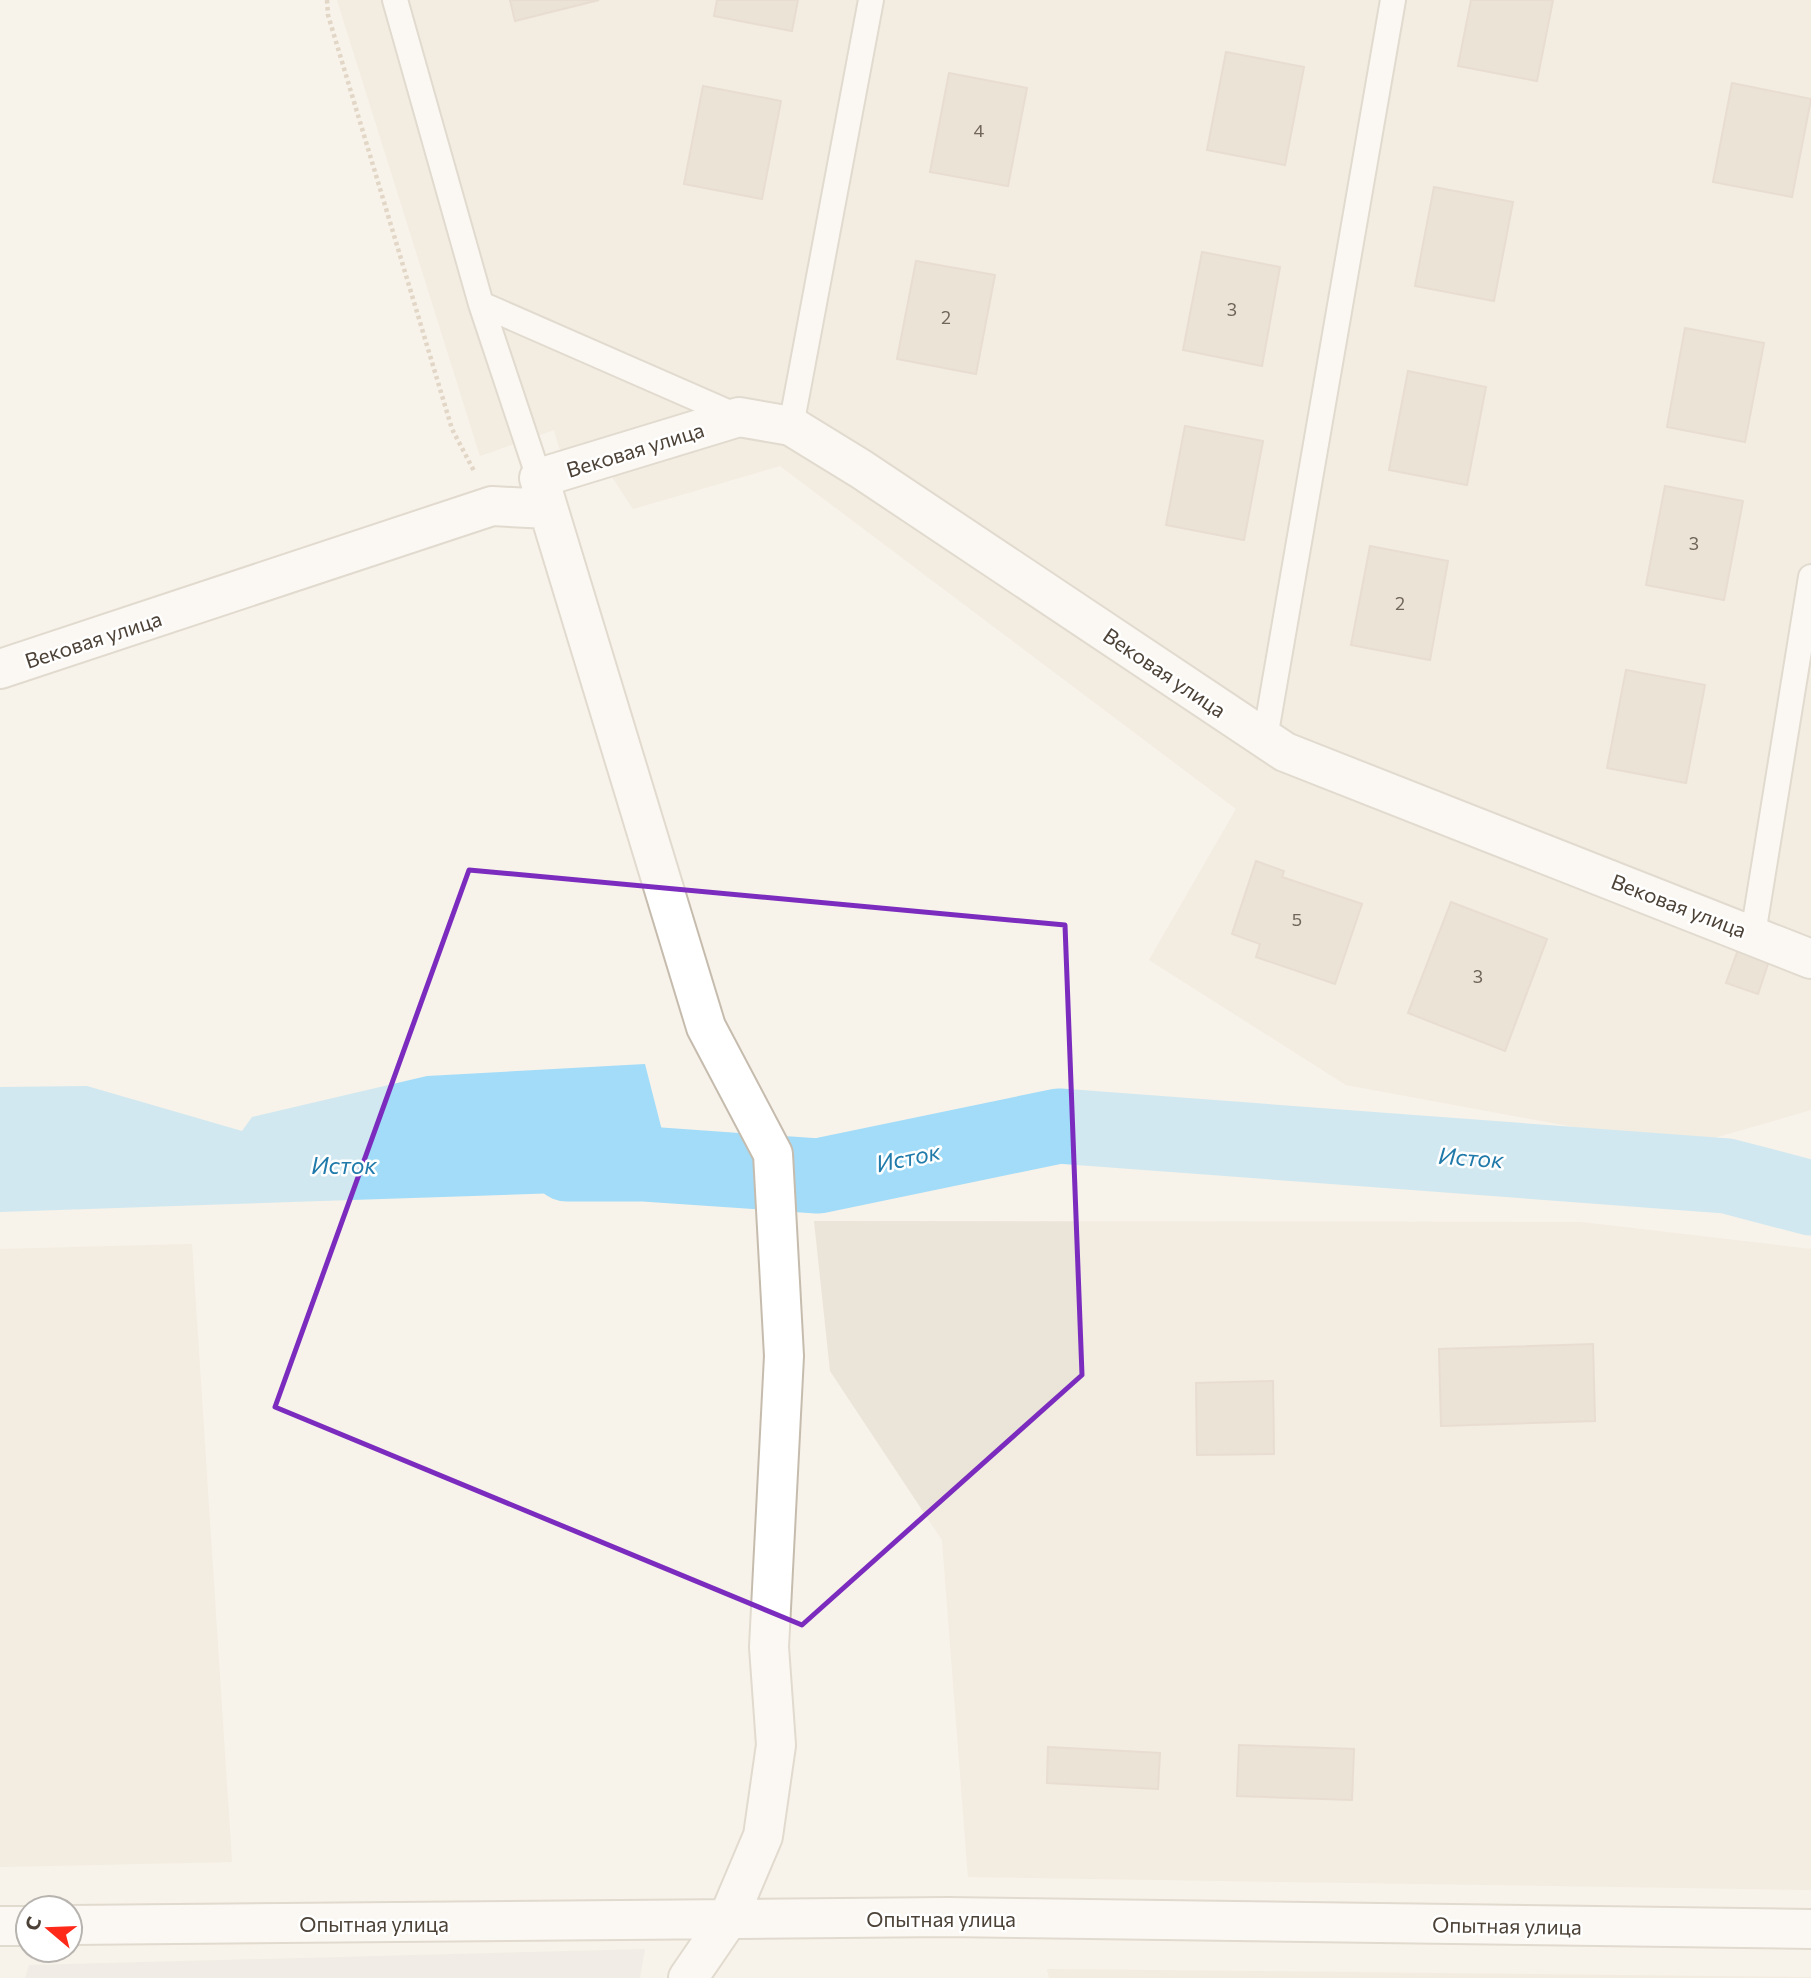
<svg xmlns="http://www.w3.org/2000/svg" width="1811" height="1978" viewBox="0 0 1811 1978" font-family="Commissioner,sans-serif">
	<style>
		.residential { fill: #ebe4d8 }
		.industrial { fill: #e9e4df }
		.water { fill: #a2dcf8 }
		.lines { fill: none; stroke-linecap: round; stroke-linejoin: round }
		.river { stroke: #a2dcf8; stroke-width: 75 }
		.building { fill: #ddd0c1; stroke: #d5c4b1; stroke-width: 2 }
		.lane-casing { stroke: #c6bcae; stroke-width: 28 }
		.street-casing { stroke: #c6bcae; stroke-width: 42 }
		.path { stroke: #c7b49b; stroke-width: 4.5; stroke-dasharray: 3.5 3.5; stroke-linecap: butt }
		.lane { stroke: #fff; stroke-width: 24 }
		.street { stroke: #fff; stroke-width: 38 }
		.marked { fill: none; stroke: #7b2cbf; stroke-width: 5; stroke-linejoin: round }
		.labels { text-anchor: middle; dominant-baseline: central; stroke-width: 5; stroke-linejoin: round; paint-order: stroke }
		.number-label { font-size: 18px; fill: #70665a }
		.street-label { font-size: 21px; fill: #4c4237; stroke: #fff }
		.water-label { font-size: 23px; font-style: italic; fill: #207aaa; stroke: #fff }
	</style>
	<rect width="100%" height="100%" fill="#f7f2ea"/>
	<!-- residential -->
	<path class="residential" d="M337,0h1474v1110l-129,37 -336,-62 -197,-125 87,-151 -456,-343 -147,43 -23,-35 -40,11 -16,-55 -74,26z
		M814,1221l767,1 230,27v641l-843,-13 -26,-337 -112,-169z
		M192,1244l40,618 -232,5v-618z
		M1047,1969l764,8v1h-762z"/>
	<!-- industrial -->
	<path class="industrial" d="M645,1949l-5,29h-615l4,-13z"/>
	<!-- water -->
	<path class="water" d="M645,1064l32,125 -677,23v-125l87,-1 155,45 10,-14 175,-41z"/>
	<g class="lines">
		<!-- river -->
		<path class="river" d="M567,1164h78l173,12 241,-50 668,50 84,22"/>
	</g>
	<!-- building -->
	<path class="building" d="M510,0h89l-84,21z
		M717,0h81l-6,31 -78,-15z
		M1471,0h82l-16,81 -79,-15z
		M1226,52l78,15 -19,98 -78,-15z
		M949,73l78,15 -19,98 -78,-14z
		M1732,83l79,16 -19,98 -79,-15z
		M703,86l78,15 -19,98 -78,-15z
		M1434,187l79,15 -19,99 -79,-15z
		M1202,252l78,15 -18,99 -79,-16z
		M916,261l79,14 -19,99 -79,-15z
		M1685,328l79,15 -19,99 -78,-15z
		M1408,371l78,16 -19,98 -78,-15z
		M1185,426l78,15 -19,99 -78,-15z
		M1665,486l78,15 -19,99 -78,-15z
		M1370,546l78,15 -18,99 -79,-15z
		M1626,670l79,15 -19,98 -79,-15z
		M1256,861l28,10 -2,6 80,27 -27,80 -79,-27 4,-13 -28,-10z
		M1451,902l96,37 -42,112 -97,-38z
		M1739,947l31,11 -12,36 -32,-11z
		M1593,1344l2,77 -154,5 -2,-77z
		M1273,1381l1,73 -77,1 -1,-72z
		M1239,1745l115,4 -2,51 -115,-4z
		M1048,1747l112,6 -2,36 -111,-6z"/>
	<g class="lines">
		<defs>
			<path id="lane" d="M395,0l86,304 58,174
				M481,304l258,113
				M791,426l80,-426
				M1265,738l128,-738
				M1753,934l58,-357"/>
			<path id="street" d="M0,669l492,-163 56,3
				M70,1925l877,-8 864,12
				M0,1926h28
				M688,1978l39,-57 36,-85 13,-91 -7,-98 15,-291 -11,-202 -67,-127 -167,-549 200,-61 52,9 70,43 424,283 526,207"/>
		</defs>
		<!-- lane casing -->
		<use href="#lane" class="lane-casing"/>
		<!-- street casing -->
		<use href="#street" class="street-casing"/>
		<!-- path -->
		<path class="path" d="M327,0l1,15 124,414 22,42"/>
		<!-- lane -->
		<use href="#lane" class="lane"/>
		<!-- street -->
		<use href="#street" class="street"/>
	</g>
	<!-- marked area -->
	<path d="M0 0H1811V1978H0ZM469,870l596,55 17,450 -280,250 -527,-218z" fill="#f7f2ea" fill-opacity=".55" fill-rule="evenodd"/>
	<path class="marked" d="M469,870l596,55 17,450 -280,250 -527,-218z"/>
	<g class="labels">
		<!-- number labels -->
		<g class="number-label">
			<text x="979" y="130">4</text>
			<text x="1232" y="309">3</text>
			<text x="946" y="317">2</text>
			<text x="1694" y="543">3</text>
			<text x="1400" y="603">2</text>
			<text x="1297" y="919">5</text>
			<text x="1478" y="976">3</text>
		</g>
		<!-- street labels -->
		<g class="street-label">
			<text transform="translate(635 449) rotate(-17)">Вековая улица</text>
			<text transform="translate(93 639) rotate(-18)">Вековая улица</text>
			<text transform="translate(1165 672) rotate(34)">Вековая улица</text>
			<text transform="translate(1679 905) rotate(21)">Вековая улица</text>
			<text x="941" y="1918">Опытная улица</text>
			<text x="374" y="1923">Опытная улица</text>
			<text transform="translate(1507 1925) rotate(1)">Опытная улица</text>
		</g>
		<!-- water labels -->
		<g class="water-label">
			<text transform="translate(908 1157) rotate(-12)">Исток</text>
			<text transform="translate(1471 1157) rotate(4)">Исток</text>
			<text x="344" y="1165">Исток</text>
		</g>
	</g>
	<!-- north arrow -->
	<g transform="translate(49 1929) rotate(289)"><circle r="33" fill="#ffffff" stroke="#b7b3af" stroke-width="2"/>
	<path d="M0-5L12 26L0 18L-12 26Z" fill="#ff2919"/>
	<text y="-10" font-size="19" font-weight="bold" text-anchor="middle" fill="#4c4237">С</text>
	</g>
</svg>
